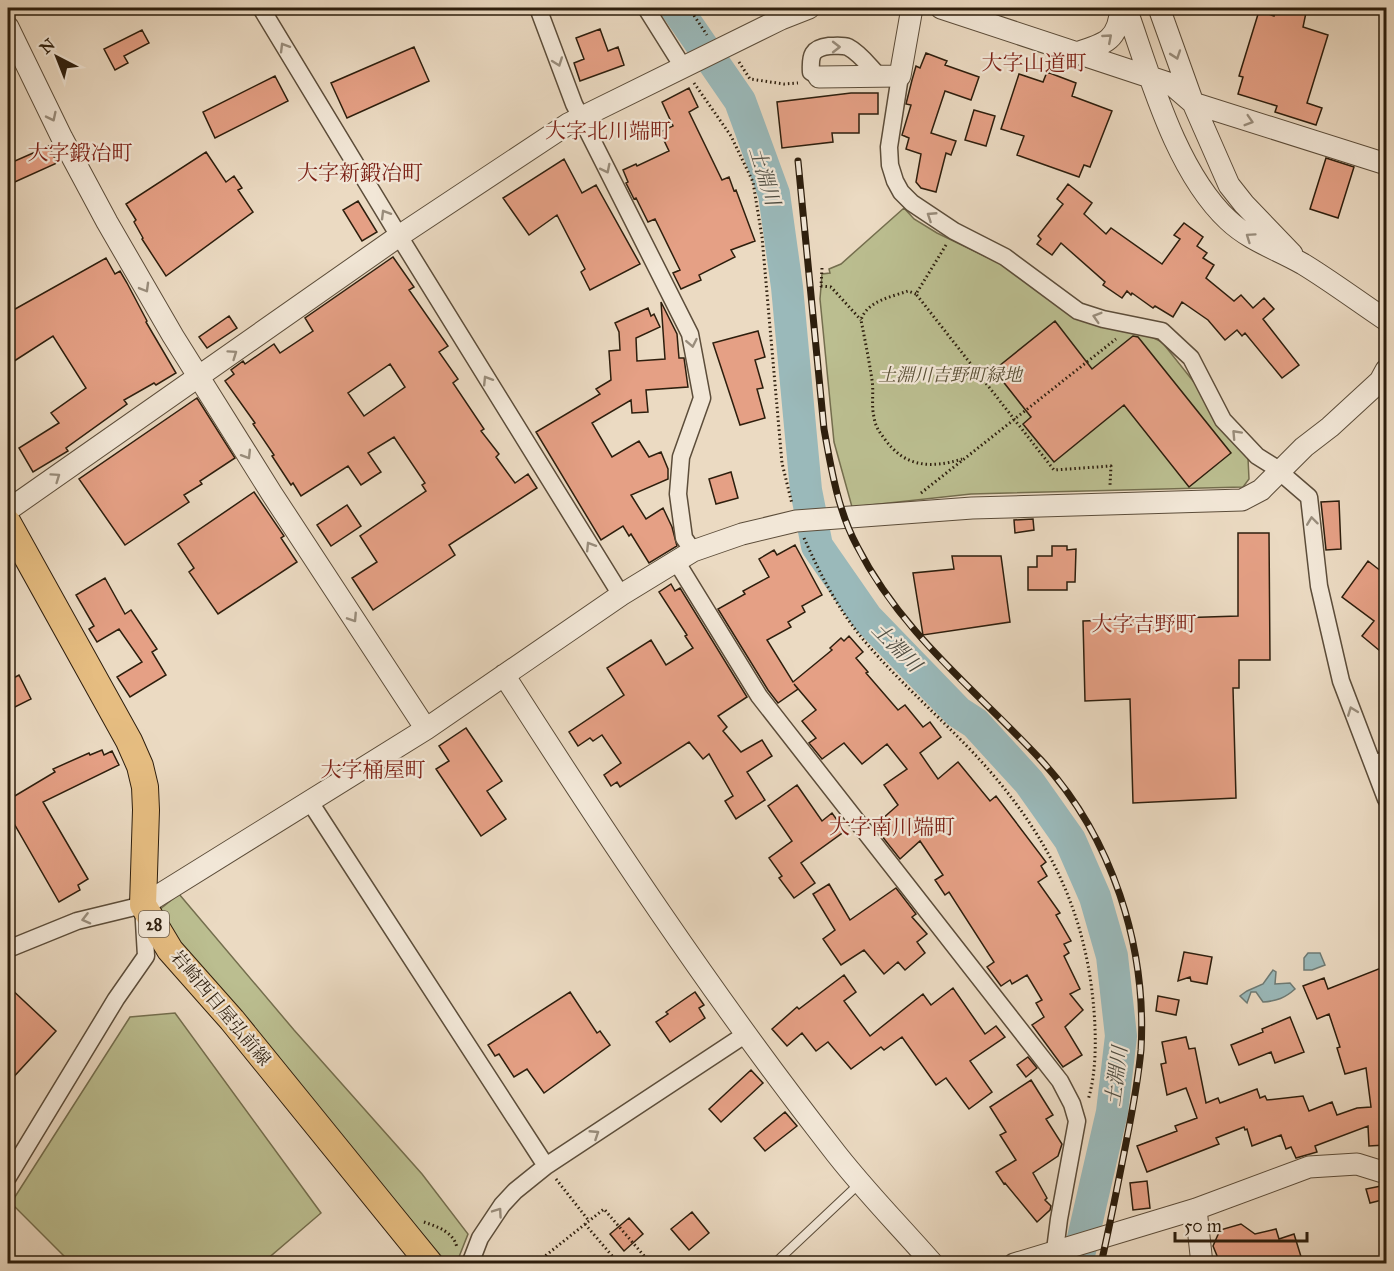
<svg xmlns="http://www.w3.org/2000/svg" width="1394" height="1271" viewBox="0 0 1394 1271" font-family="'IM FELL Great Primer','Noto Serif JP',serif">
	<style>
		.green { fill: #bbbe90; stroke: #746e4e; stroke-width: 1.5 }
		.water { fill: #9ab9ba; stroke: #6e7b75; stroke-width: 1.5 }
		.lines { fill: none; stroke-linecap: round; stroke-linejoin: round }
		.river { stroke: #9ab9ba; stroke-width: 32 }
		.building { fill: #e5a085; stroke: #2d1e0d; stroke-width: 1.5; fill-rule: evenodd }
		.service-casing { stroke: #5c4d3a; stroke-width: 10 }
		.minor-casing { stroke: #5c4d3a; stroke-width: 19 }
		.tertiary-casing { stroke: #5c4d3a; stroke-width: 23 }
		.primary-casing { stroke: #2d1e0d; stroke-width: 28 }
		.path { stroke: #2d1e0d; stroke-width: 3; stroke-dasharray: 1.5 3; stroke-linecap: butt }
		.service { stroke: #f2e7d7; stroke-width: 8 }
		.minor { stroke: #f2e7d7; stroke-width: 16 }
		.tertiary { stroke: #f2e7d7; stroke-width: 21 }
		.primary { stroke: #e6bd81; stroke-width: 26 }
		.rail-casing { stroke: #2d1e0d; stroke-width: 7 }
		.rail { stroke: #f2e7d7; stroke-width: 4.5; stroke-dasharray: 14; stroke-linecap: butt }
		.oneway { stroke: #998d7c }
		.labels { text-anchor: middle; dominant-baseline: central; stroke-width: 4.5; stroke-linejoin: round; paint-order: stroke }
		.shield { fill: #f2e7d7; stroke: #685a4a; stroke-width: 1.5 }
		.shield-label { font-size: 16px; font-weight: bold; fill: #2d1e0d }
		.park-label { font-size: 18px; font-style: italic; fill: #584e34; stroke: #f2e7d7 }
		.street-label { font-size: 18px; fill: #2d1e0d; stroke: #f2e7d7 }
		.water-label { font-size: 20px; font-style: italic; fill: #4e4c41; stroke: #f2e7d7 }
		.quarter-label { font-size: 21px; fill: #7a1f14; stroke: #f2e7d7 }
	</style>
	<rect width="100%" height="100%" fill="#ebdac2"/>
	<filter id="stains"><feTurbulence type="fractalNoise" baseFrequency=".00333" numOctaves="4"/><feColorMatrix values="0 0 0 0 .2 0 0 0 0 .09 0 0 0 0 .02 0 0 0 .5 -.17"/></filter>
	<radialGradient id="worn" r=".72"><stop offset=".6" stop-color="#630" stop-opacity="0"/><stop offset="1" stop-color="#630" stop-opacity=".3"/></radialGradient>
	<!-- green -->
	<path class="green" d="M904,208l10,11 23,14 225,109 43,54 43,62 1,21 -6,8 -272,7 -119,13 -18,-65 -14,-143 2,-25 8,-1 -1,-4 12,-5z
		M179,894l115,136 128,144 46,60 -11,28 -12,-1 -266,-319 -20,-32z
		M175,1013l146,200 -55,47 -8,3h-187l-60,-60 119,-186z"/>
	<!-- water -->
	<path class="water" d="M1308,953h12l5,12 -13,5h-8v-12z
		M1273,970l3,2 -1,12 15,-1 5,6c-10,9 -18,12 -32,13l-7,-10h-5l-4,11 -7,-7 7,-5 16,-7z"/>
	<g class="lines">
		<!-- river -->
		<path class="river" d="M676,8l64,93 34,93 13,93 19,203 11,56 50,72 91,94 17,11 54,59 41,58 25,57 17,59 9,80 -9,76 -35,152"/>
	</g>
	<!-- building -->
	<path class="building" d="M1276,8h31l-4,19 25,8 -21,68 15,5 -6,17 -41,-13 2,-6 -39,-12 5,-17 -4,-1 20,-65 15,5z
		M600,29l8,22 10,-4 6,18 -44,16 -6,-18 10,-4 -8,-21z
		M142,30l7,13 -25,13 4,7 -13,7 -11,-21z
		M414,47l15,34 -82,37 -16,-35z
		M926,53l21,8 -2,4 34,12 -8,23 -26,-9 -14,42 25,8 -5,14 -5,-2 -10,39 -15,-4 -5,-6 5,-28 -15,-5 3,-11 -7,-3 9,-30 -5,-1 6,-24 4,-14 4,2z
		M1047,72l29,11 -4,13 40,15 -22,56 -6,-2 -5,12 -62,-22 7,-19 -23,-7 18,-55 24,8z
		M275,76l13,25 -73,37 -12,-26z
		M689,88l9,19 -9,5 33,68 7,-3 5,14 2,-1 19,51 -24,9 4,7 -36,18 2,5 -20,9 -8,-16 7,-3 -25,-51 -7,3 -12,-24 -2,1 -8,-16 2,-1 -5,-12 13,-6 1,2 32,-15 -9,-19 13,-6 -11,-24z
		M851,93h27v21h-19v19h-27l1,9 -51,6 -5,-46z
		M974,110l21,6 -9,30 -21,-6z
		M49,146l8,17 -49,22v-21z
		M206,152l20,30 8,-6 8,12 -4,2 15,22 -87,64 -24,-37 1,-1 -9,-16 2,-2 -10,-16z
		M1326,158l28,9 -16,51 -28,-9z
		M564,159l18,34 14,-8 44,79 -50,26 -9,-18 4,-3 -28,-54 -28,20 -26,-37z
		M1068,184l24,19 -8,11 22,20 5,-6 51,36 18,-25 -6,-4 10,-12 19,14 -6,9 10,7 -4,5 11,7 -8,13 28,23 7,-6 12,13 11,-10 10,11 -11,10 36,46 -17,13 -37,-45 -3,3 -5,-6 -12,10 -17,-20 -26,-18 -9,15 -18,-11 -2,2 -21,-15 -1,2 -4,-4 -5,7 -19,-13 2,-3 -44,-39 -9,12 -15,-11 4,-5 -3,-3 25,-32 -6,-5z
		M358,201l19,31 -15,9 -19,-31z
		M393,257l21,30 -5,3 39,56 -9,6 19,27 -5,4 31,46 -3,2 18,23 -3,3 19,26 13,-9 9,14 -88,57 6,10 -82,55 -21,-32 25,-16 -17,-26 66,-45 -4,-6 3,-2 -31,-46 -26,16 13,19 -20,13 -13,-19 -47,30 -8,-13 -2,2 -19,-29 2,-1 -21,-31 2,-1 -30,-42 9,-7 -3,-4 12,-9 2,3 29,-20 6,9 33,-22 -8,-13zM390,364l15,23 -41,29 -16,-23z
		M106,258l9,16 5,-3 7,12 20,38 -1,1 30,51 -20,12 -2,-2 -30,17 3,4 -61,44 2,3 -35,21 -14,-24 40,-25 -8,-10 35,-25 -33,-52 -45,29v-52z
		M661,302l16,32 2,24h5l4,29 -42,3 2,22 -16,1 -1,-13 -39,23 20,34 27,-16 10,16 12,-5 7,17v10l-37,16 15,24 17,-11 9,19 5,19 -28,17 -18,-29 -2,2 -6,-10 -22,14 -65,-108 64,-38 -4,-5 15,-9 -2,-29 11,-1 -1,-18 -4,-9 33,-15 3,8 3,-2 6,13 -24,11 1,23 28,-2z
		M229,316l8,12 -30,20 -8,-11z
		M1055,321l37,48 41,-33 5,1 93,116 -42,34 -65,-82 -70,57 -31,-38 8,-7 -37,-47z
		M758,331l7,26 -10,3 8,28 -6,1 8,29 -25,7 -27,-82z
		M197,398l38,60 -35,23 2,3 -18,11 5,7 -64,43 -46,-66z
		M731,472l7,26 -22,6 -7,-25z
		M254,492l30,44 -3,2 16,24 -79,52 -29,-42 5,-4 -16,-24z
		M1339,501l2,48 -15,1 -5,-48z
		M347,505l14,21 -30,20 -14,-21z
		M1033,519l1,11 -19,3 -1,-13z
		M1238,533h31l1,127h-31v28h-6l3,110 -103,5 -3,-104 -45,2 -2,-80 155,-5z
		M795,545l27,50 -20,11 3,6 -17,10 3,5 -24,13 26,42 39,-32 -2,-2 11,-10 3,3 5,-5 14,16 -7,6 12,14 -2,1 32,37 7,-5 18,22 7,-5 11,15 -21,16 18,26 20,-17 32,39 6,-5 50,66 -5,4 6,10 -9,6 22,31 -4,2 15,26 -7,3 5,9 -5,3 16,33 -10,5 13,16 -18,17 17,28 -19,12 -31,-42 12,-8 -8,-14 6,-3 -15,-25 -15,9 -2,-4 -9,6 -14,-19 7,-5 -45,-70 -4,3 -10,-15 8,-5 -23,-34 -20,18 -26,-33 24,-21 -14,-20 23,-16 -20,-25 -25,20 -18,-21 -22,16 -13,-16 7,-5 -14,-17 14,-11 -22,-26 4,5 -20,14 -10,-13 -50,-81 27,-15 -2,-3 26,-14 -10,-18 15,-9 3,5z
		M1052,546h15v4l9,-1 -1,33h-8v8h-39v-23h9v-11h15z
		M952,556h49l9,66 -87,13 -10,-62 41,-4z
		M1368,561l18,14v81l-24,-20 12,-15 -32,-24z
		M105,578l20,36 6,-4 26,39 -5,3 14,23 -36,22 -13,-20 25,-15 -23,-33 -22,13 -8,-13 5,-3 -18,-31z
		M671,584l4,7 5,-3 67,109 -29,19 9,11 -4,4 18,21 21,-12 10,16 -25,16 18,28 -29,19 -11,-18 8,-5 -24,-42 -6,5 -14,-17 -69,45 -3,-5 -6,4 -7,-11 17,-12 -19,-28 -9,6 -3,-3 -12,8 -9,-14 55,-37 -17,-27 44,-28 15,25 27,-17 -8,-12 2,-1 -28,-43z
		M19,675l12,24 -18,9 -5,-13v-14z
		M466,728l36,53 -15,10 19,28 -25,17 -45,-67 13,-8 -10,-15z
		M102,750l2,5 8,-4 7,14 -76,37 45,77 -10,6 2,5 -21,12 -51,-89v-13l47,-28 -2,-3 36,-16 1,2z
		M797,785l25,36 10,-8 13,18 -44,32 14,20 -21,15 -15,-20 3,-2 -13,-18 23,-17 -24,-35z
		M829,884l21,36 46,-32 20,26 -4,3 15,17 -10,8 8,11 -20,17 -7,-8 -14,12 -20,-24 -23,15 -18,-26 12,-9 -22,-36z
		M1184,952l28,5 -5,27 -16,-3 -1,-4 -12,4z
		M1386,966v109h-1l1,16h-3l2,54 -16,1 -1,-20 -53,20 2,6 -21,6 -5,-11 -5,2 -5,-14 -29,11 -5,-17 -2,1 -1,-3 -28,11 3,6 -72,28 -10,-26 40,-15 -2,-5 22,-8 -11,-30 -19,7 -6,-31 5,-1 -4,-21 24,-5 3,12 6,-1 11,55 12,-5 2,5 37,-14 3,9 5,-2 2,4 36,-4 6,15 23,-9 5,13 20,-7 14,-1 -5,-39 -21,6 -8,-26 3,-1 -11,-33 -12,5 -14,-33 21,-8 4,11z
		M844,975l12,17 -12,9 26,35 53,-42 8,11 22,-17 32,46 11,-8 9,11 -35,24 22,31 -23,17 -23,-31 -10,7 -34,-48 -18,13 -3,-3 -30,22 -23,-27 -12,9 -14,-18 -15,13 -15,-17 25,-22 2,2z
		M8,986l48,45 -48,52z
		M570,992l27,41 3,-2 10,14 -66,48 -17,-24 -13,8 -15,-23 -4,2 -7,-11z
		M695,992l9,13 -5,3 6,10 -35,24 -14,-20 12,-8 -2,-2z
		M1158,996l21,4 -3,15 -20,-4z
		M1290,1017l14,35 -29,11 -4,-11 -32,13 -8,-20 32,-13 -1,-3z
		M1028,1057l9,11 -11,9 -9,-12z
		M751,1070l12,13 -42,39 -12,-13z
		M1031,1080l22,35 -7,4 16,25 -4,12 -25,17 14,25 -2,2 6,6 -1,4 -13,12 -32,-39 -1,1 -8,-12 20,-12 -16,-25 6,-3 -16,-25z
		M785,1112l12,14 -32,25 -11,-13z
		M1147,1181l3,27 -17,2 -3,-27z
		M1386,1185v14l-16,4 -4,-14z
		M692,1212l17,21 -20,17 -18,-21z
		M629,1218l14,16 -19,17 -14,-17z
		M1241,1224l14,10 21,-5 3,10 15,-5 9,29h-83l-7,-17 7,-16z"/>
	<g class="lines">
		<defs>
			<path id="service" d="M774,1264l85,-80"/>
			<path id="minor" d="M261,8l138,228 222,359
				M538,8l36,96 116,230 12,64 -21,59 -3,37 6,44 9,13
				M646,8l37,59
				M900,76l-11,71 1,18 5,16 6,11 11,11 42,28 51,26 73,54 25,8 59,12 29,27 32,62 34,36 16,10 36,31 10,89 22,95 45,118
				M819,77l-8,-5c-1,-17 1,-24 18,-26 6,0 14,-1 19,1 12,6 22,20 31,29
				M676,561l83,135 301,385 12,23 5,17 -18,98 -4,31
				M1373,765l13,-6
				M310,802l236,364
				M8,949l69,-28 66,-16 3,51 -30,43 -108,178
				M470,1264l10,-26 22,-33 13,-14 31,-25 200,-132"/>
			<path id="tertiary" d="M941,8l230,76 22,19 193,61
				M1126,8c24,67 49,162 102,212 22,21 49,29 75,44 28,17 56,38 83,56
				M1159,8l34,95 36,82 15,19 48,50
				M8,27l54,111 45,84 66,114 99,158 154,235
				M1076,53c29,-9 42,-12 45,-45
				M819,77l81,-1 12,-68
				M8,510l391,-274 169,-112 213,-105 28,-11
				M504,675c103,161 209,321 327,472 31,41 68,78 102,117
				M143,905l283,-176 195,-134 72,-44 49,-17 54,-13 176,-13 270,-8 19,-10 43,-43 26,-20 50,-46 6,-11
				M1196,1209l6,55
				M1014,1264l182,-55 113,-42 48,-3 29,9"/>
			<path id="primary" d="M8,523l121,218 11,25 5,21 1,23 -3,95 27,45 62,70 198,244"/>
		</defs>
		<!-- service casing -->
		<use href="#service" class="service-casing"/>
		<!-- minor casing -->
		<use href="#minor" class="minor-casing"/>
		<!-- tertiary casing -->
		<use href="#tertiary" class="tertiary-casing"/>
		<!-- primary casing -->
		<use href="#primary" class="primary-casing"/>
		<!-- path -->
		<path class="path" d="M689,8l18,27
			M739,62l11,17 34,5 14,-1
			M694,83l37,53 22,46 9,55 20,226 10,41
			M946,245l-30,49 138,176 57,-4 -1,19
			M822,268l-1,18 10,1 30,33
			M916,294l-8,-3c-17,6 -41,10 -47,29 4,20 8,40 11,60 2,12 -1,25 2,37 1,8 5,15 10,21 20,29 46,31 78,21
			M921,493l195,-154
			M804,538c17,38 36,75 63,106 41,48 92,89 132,138 52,63 83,128 93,209 4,33 6,77 -4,109
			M556,1179l33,42
			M424,1222c14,5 30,10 33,26
			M585,1224l34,40
			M535,1264l69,-55 47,55"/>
		<!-- service -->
		<use href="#service" class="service"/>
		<!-- minor -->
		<use href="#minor" class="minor"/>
		<!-- tertiary -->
		<use href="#tertiary" class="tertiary"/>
		<!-- primary -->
		<use href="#primary" class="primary"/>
		<defs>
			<path id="rail" d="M798,161l26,268c7,39 14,82 33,117 45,88 118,143 184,214 71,77 106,186 100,290 -3,31 -9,63 -15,93 -8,41 -16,81 -25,121"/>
		</defs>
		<!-- rail casing -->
		<use href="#rail" class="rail-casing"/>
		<!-- rail -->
		<use href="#rail" class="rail"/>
	</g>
	<!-- one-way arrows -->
	<defs><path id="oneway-chevron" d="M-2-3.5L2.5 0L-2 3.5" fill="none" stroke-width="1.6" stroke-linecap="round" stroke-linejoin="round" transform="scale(1.5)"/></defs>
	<g class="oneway">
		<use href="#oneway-chevron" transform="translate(1108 38) rotate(-41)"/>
		<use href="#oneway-chevron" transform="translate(284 47) rotate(-121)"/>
		<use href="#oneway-chevron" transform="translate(836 47)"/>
		<use href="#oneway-chevron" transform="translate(1176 55) rotate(71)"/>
		<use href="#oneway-chevron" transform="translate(558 62) rotate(70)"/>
		<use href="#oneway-chevron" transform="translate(52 117) rotate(64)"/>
		<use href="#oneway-chevron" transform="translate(1249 121) rotate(17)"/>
		<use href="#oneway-chevron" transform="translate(606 169) rotate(63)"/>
		<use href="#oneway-chevron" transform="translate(385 214) rotate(-121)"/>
		<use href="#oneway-chevron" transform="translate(931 216) rotate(-147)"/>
		<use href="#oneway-chevron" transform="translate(1250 237) rotate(-145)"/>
		<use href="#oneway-chevron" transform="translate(145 288) rotate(60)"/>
		<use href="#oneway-chevron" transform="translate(1097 317) rotate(-163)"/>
		<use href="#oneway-chevron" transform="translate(692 343) rotate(79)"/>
		<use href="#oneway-chevron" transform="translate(233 354) rotate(-35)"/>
		<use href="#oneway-chevron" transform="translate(487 380) rotate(-122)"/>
		<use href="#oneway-chevron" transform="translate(1236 434) rotate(-133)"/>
		<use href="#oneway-chevron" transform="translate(247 455) rotate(58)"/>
		<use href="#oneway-chevron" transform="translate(56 477) rotate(-35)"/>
		<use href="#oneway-chevron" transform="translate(1312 521) rotate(-97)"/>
		<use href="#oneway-chevron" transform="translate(590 546) rotate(-122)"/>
		<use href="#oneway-chevron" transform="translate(353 618) rotate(57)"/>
		<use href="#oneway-chevron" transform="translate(1352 711) rotate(-111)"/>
		<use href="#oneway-chevron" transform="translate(86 919) rotate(166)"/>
		<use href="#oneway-chevron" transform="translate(595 1134) rotate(-33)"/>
		<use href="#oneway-chevron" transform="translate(498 1212) rotate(-55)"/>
	</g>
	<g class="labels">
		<!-- shield labels -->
		<rect class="shield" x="139" y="911" width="30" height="26" rx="4.5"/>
		<g class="shield-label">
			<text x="154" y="924">28</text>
		</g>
		<!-- park labels -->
		<g class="park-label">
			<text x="950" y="375">土淵川吉野町緑地</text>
		</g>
		<!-- street labels -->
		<g class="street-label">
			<text transform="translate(221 1008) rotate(50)">岩崎西目屋弘前線</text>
		</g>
		<!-- water labels -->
		<g class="water-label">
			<text transform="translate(765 176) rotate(73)">土淵川</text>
			<text transform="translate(897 647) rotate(45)">土淵川</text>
			<text transform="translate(1116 1076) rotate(-83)">土淵川</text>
		</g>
		<!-- quarter labels -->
		<g class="quarter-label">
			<text x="1034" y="63">大字山道町</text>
			<text x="608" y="131">大字北川端町</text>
			<text x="80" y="153">大字鍛冶町</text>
			<text x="360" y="173">大字新鍛冶町</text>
			<text x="1144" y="624">大字吉野町</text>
			<text x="373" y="770">大字桶屋町</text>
			<text x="892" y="827">大字南川端町</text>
		</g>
	</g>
	<!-- margin -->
	<rect width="1394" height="1271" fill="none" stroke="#ebdac2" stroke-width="30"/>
	<rect x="9" y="9" width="1376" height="1253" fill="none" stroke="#2d1e0d" stroke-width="3"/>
	<rect x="15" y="15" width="1364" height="1241" fill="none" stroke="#2d1e0d" stroke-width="1.5"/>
	<!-- north arrow -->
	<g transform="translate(57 57) rotate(318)" stroke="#f2e7d7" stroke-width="4.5" paint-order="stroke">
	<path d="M0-4.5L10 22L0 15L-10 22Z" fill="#2d1e0d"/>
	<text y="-9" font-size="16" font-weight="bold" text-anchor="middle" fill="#2d1e0d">N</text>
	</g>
	<!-- scale -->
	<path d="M1175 1232v9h132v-9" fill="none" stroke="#2d1e0d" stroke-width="3"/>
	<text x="1184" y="1232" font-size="18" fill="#2d1e0d" stroke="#f2e7d7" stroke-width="4.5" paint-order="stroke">50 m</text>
	<rect width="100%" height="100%" filter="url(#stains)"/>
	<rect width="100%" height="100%" fill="url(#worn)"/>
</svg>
